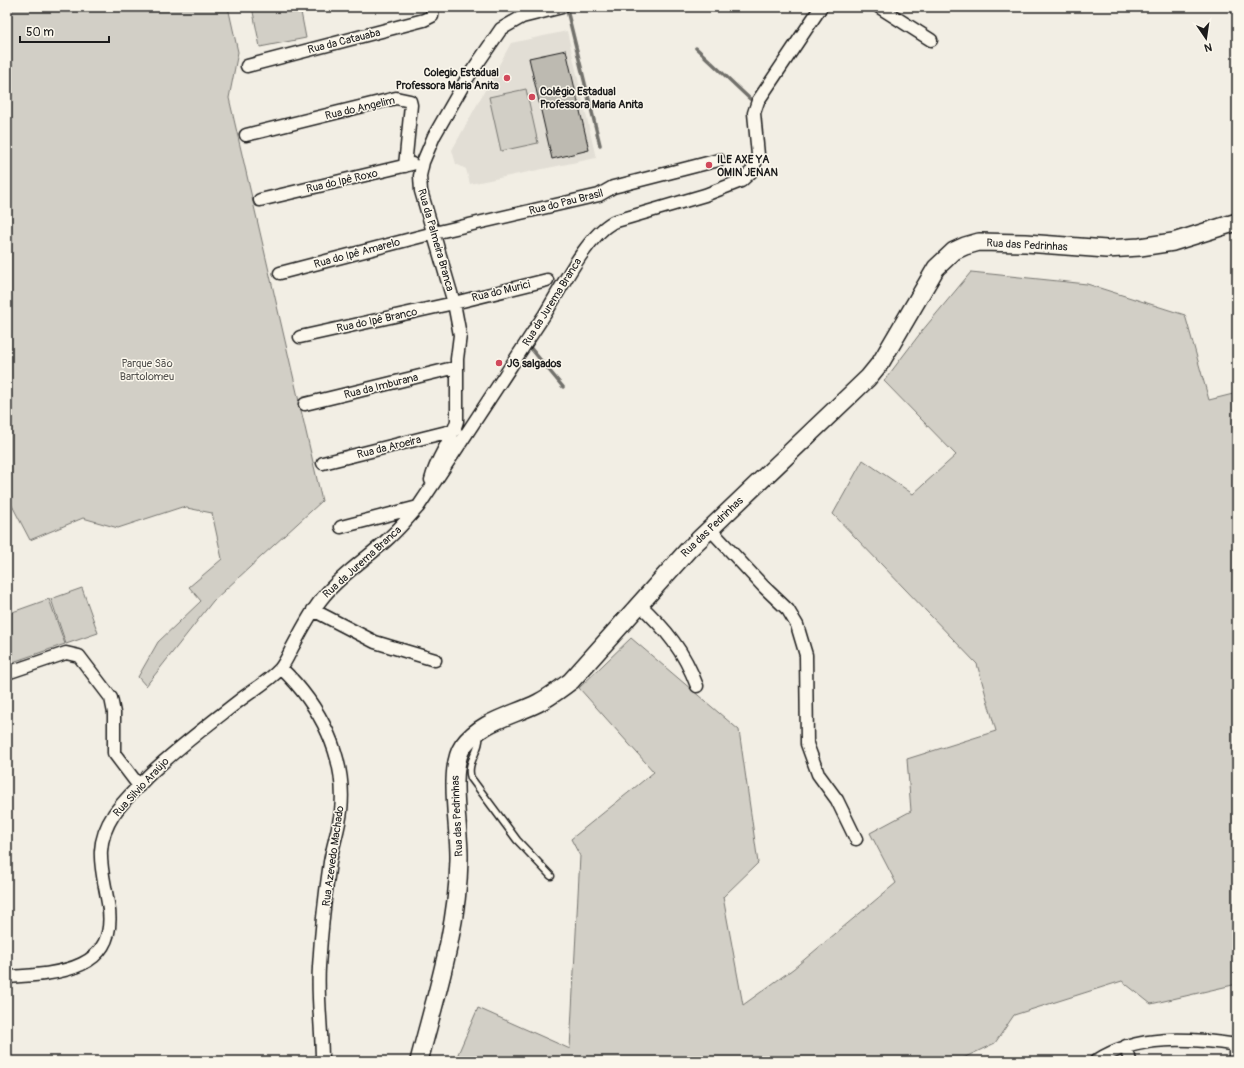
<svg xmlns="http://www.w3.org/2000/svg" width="1244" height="1068" viewBox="0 0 1244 1068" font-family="Pangolin,sans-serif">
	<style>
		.built { fill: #e2ded5 }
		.green { fill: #d2cfc6; stroke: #777671 }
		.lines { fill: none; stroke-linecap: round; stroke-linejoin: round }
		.stream { stroke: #716f6b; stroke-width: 3.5 }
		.building { fill: #bdbab1; stroke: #1c1c1c }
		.lane-casing { stroke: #1c1c1c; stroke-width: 9 }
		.street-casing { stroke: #1c1c1c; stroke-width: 15 }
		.secondary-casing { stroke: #1c1c1c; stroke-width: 20 }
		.lane { stroke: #fbf7ec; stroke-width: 6 }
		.street { stroke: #fbf7ec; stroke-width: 12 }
		.secondary { stroke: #fbf7ec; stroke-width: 17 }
		.poi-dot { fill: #d1495b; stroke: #fbf7ec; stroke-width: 1.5 }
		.labels { text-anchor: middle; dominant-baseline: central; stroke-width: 3; stroke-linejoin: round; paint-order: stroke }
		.street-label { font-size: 11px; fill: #1c1c1c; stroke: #fbf7ec }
		.poi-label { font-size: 11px; font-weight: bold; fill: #1c1c1c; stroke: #fbf7ec; text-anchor: start }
		.park-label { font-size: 11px; fill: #53524f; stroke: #fbf7ec }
	</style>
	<rect width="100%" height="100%" fill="#f2eee4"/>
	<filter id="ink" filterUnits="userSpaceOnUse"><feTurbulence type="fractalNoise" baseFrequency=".025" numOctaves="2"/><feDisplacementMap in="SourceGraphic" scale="8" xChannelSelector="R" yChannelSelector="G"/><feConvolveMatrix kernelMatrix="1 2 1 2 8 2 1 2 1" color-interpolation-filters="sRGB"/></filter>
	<g filter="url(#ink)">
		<!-- built -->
		<path class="built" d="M567,31l29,127 -126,26 -4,-15 -10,-5 -4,-14 59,-107z"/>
		<!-- green -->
		<path class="green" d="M7,7h221l10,45 -9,46 93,403 -109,100 -67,85 -8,-9 20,-35 43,-41 -12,-14 33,-28 -10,-46 -30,-6 -64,21 -35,-10 -53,22 -23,-44z
			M252,7h48l6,31 -46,9z
			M526,89l12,54 -37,8 -12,-54z
			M971,272l116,12 98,31 24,85 28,-7v591l-86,20 -29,-23 -108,34 -19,28 -38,18h-502l23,-53 92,41 10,-193 -9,-17 83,-67 -75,-84 52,-50 108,92 19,133 -35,34 20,108 50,-36 103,-86 -26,-50 41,-22 -4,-52 89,-28 -19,-67 -144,-150 30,-54 50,34 43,-39 -72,-74 38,-50z
			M82,588l16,45 -32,11 -15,-45z
			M49,599l16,45 -58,20v-50z"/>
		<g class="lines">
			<!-- stream -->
			<path class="stream" d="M567,10l33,135
				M696,48l54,51
				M529,346l34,41"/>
		</g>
		<!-- building -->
		<path class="building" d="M566,50l23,100 -37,9 -23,-101z"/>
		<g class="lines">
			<defs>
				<path id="lane" d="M479,733c3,17 -14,29 -8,45l46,62 34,36"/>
				<path id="street" d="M879,7l52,33
					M247,66l177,-46 8,-4 1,-9
					M246,135l150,-37 14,3 1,4 -6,61
					M260,200l152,-36
					M280,273l154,-40 165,-38 14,-8 12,-3 94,-24
					M300,337l154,-34 93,-23
					M305,404l152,-37
					M323,463l132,-33
					M431,480c5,-22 20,-38 26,-59v-62l3,-24 -6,-32 -33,-112 -1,-15 3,-14 11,-26 32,-56 35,-51 21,-12 40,-10
					M341,527l77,-20
					M710,529l53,57 25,24 9,15 9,30 1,89 11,30 19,26 19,39
					M638,603c28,26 46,48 59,83
					M313,610l62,32 60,18
					M281,668c39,37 66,89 60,143 -2,17 -8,34 -11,51 -5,34 -9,70 -11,105 -2,31 3,63 3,94
					M7,673l59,-20 13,3 32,42 3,15v40l25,33
					M7,977c51,-3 113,-6 101,-74 -6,-35 -15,-57 6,-89 9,-13 23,-26 34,-38 29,-28 60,-51 92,-76 13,-10 29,-19 40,-31 5,-6 9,-15 12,-21 10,-18 19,-37 32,-52 19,-23 45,-39 66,-59 10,-9 19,-20 28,-30 43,-64 85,-129 127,-193 17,-27 41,-77 68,-92l92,-27 36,-14 11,-10 6,-16 -4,-42 4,-12 63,-94
					M1126,1046l4,15
					M1096,1061c41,-27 95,-23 141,-16
					M1235,1061v-16"/>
				<path id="secondary" d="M419,1061c17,-66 39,-133 40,-202 1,-29 -12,-90 4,-113 18,-25 49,-30 75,-43 12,-6 22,-14 33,-22l117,-131 180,-172 13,-16 55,-94 18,-17 11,-5 14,-4 47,1 80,6 34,-2 33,-5 64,-20"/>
			</defs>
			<!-- lane casing -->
			<use href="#lane" class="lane-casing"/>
			<!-- street casing -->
			<use href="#street" class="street-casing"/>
			<!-- secondary casing -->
			<use href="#secondary" class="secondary-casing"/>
			<!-- lane -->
			<use href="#lane" class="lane"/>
			<!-- street -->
			<use href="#street" class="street"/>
			<!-- secondary -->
			<use href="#secondary" class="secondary"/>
		</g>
	</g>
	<!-- markers -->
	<g class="poi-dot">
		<circle cx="507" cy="78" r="4"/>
		<circle cx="532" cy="97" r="4"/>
		<circle cx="709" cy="165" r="4"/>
		<circle cx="499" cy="363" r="4"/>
	</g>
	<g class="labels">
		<!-- street labels -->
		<g class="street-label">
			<text transform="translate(344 41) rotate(-14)">Rua da Catauaba</text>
			<text transform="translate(360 108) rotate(-13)">Rua do Angelim</text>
			<text transform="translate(342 181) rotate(-13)">Rua do Ipê Roxo</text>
			<text transform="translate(566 202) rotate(-14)">Rua do Pau Brasil</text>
			<text transform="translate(436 240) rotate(74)">Rua da Palmeira Branca</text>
			<text transform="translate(1027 245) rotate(3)">Rua das Pedrinhas</text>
			<text transform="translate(357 253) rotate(-15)">Rua do Ipê Amarelo</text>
			<text transform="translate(501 291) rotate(-14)">Rua do Murici</text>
			<text transform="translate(552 302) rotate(-58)">Rua da Jurema Branca</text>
			<text transform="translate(377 320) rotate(-12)">Rua do Ipê Branco</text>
			<text transform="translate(381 386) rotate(-14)">Rua da Imburana</text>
			<text transform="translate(389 447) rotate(-14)">Rua da Aroeira</text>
			<text transform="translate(712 527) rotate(-44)">Rua das Pedrinhas</text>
			<text transform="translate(362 562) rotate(-42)">Rua da Jurema Branca</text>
			<text transform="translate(141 787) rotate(-47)">Rua Silvio Araújo</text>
			<text transform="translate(457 816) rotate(-93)">Rua das Pedrinhas</text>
			<text transform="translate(333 856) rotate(-82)">Rua Azevedo Machado</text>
		</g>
		<!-- poi labels -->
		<g class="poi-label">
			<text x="499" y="72" text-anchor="end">Colegio Estadual<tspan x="499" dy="13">Professora Maria Anita</tspan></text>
			<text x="540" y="91">Colégio Estadual<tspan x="540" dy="13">Professora Maria Anita</tspan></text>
			<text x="717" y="159">ILE AXE YA<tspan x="717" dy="13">OMIN JENAN</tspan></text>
			<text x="507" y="363">JG salgados</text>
		</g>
		<!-- park labels -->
		<g class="park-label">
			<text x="147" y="363">Parque São<tspan x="147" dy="13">Bartolomeu</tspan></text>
		</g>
	</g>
	<!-- margin -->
	<rect width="1244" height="1068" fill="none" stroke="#fbf7ec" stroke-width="24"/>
	<rect x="12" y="12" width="1220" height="1044" fill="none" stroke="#1c1c1c" stroke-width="1.5" filter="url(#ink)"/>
	<!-- north arrow -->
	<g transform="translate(1206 38) rotate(167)" stroke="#fbf7ec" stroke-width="3" paint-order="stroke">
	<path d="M0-3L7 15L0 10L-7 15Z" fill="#1c1c1c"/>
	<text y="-6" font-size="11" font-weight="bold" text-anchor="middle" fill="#1c1c1c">N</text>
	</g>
	<!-- scale -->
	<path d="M20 36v6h89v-6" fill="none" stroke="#1c1c1c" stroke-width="2"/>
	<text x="26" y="36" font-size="12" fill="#1c1c1c" stroke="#fbf7ec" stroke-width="3" paint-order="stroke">50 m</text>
</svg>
